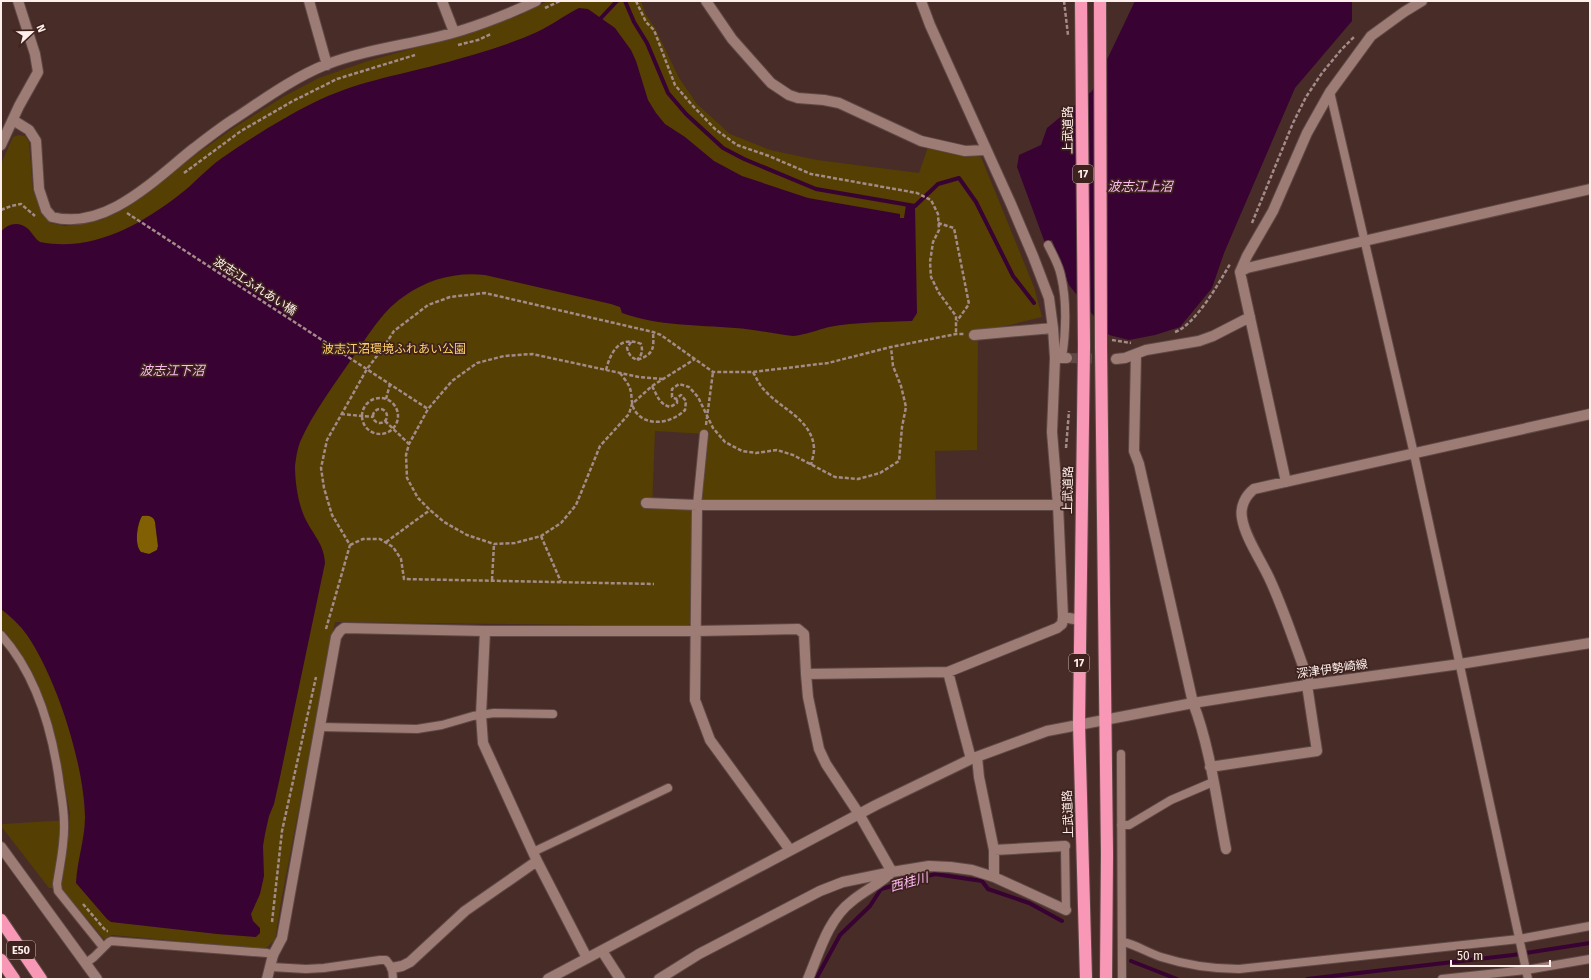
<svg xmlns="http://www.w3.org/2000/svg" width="1591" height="980" viewBox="0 0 1591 980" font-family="'Fira Sans','Noto Sans JP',sans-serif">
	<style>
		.green { fill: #553f02 }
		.forest { fill: #806003 }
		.water { fill: #380233; fill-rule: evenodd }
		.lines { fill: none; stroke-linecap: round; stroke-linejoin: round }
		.stream { stroke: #380233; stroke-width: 4 }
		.street-tunnel { stroke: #634945; stroke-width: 10; stroke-dasharray: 10 5; stroke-linecap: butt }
		.lane-casing { stroke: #5f4945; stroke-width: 10 }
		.street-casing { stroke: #5f4945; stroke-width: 12 }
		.secondary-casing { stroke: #5f4945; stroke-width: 12 }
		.highway-casing { stroke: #5f4945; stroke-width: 14 }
		.path { stroke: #a28b88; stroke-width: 2.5; stroke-dasharray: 4 2; stroke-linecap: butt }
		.lane { stroke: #9e7c76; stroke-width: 8 }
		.street { stroke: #9e7c76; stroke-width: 10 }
		.secondary { stroke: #9e7c76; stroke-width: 10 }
		.highway { stroke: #f998b6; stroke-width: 12 }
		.highway-bridge-casing { stroke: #5f4945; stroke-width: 14; stroke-linecap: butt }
		.highway-bridge { stroke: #f998b6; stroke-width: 12 }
		.labels { text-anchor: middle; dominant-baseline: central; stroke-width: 3.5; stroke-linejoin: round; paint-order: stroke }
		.shield { fill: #3d221e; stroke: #c5b2ae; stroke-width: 1 }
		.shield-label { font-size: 11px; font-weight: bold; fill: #ffefec }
		.street-label { font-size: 12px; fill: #ffefec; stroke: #3d221e }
		.park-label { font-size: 12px; fill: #ffd168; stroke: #3d221e }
		.water-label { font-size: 13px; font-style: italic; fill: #fdb9f2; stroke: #3d221e }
	</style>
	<rect width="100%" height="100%" fill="#482c28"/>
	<!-- green -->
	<path class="green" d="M548,1h93l4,12 10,15 24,50 18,26 33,30 40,16 47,10 102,13 9,-26 53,10 53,130 8,30 -49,12h-16l1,11 -1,110 -42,1 1,51 -236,-1 7,-67 -52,-3 -3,77 36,-1 4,5v109l-4,5 -353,-4 -53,274 -7,44 -10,9 -153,-14 -8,4 -43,-51h-12l-48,-62 2,-2 66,-4 1,-7 -8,-40 -14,-58 -38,-73 -9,-11v-467l12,-27 6,-2 6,1 4,6 4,49 10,23 7,9 15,3 22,-3 15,-3 21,-10 21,-14 50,-40 41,-29 48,-30 36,-19 49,-17 68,-19 85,-27 12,-7z"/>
	<!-- forest -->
	<path class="forest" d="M142,516c6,-1 12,0 13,6l3,24 -1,4 -8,4 -8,-2c-7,-7 -4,-28 1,-36z"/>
	<!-- water -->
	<path class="water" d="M1135,1h217v20l-57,67 -71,165 -12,35 -32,39 -25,8 -26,5 -20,-5 -40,-50 -17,-45 -7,3 -28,-76 2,-12 22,-10 6,-17 45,-37z
		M579,8l9,1 27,19 16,22 5,11 12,39 8,13 9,11 20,13 29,24 28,15 66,22 92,16v4h4l2,-13 9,1 2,107 -5,8c-27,1 -56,1 -83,6 -12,3 -24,8 -36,9 -20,-2 -39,-7 -58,-8 -38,-3 -76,-2 -113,-15l-2,-6 -9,-3 -126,-29c-30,-3 -57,4 -82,22 -23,16 -36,41 -52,63 -18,26 -38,53 -51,82 -3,8 -4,16 -5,24 0,16 3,36 9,50 8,18 20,27 21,47l-45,214 -6,27 -5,12 -4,18 -2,12 1,30 -4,18 -9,20 2,7 7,7v5l-4,4 -39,-3 -106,-12 -4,-3 -31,-36c1,-22 9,-44 9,-66 -1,-53 -28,-138 -58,-182 -7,-10 -16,-18 -26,-26v-377c6,-8 17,-11 26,-4 5,4 7,10 13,14 52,10 99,-16 139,-47 15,-11 27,-26 43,-37 29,-20 59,-39 91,-55 42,-21 82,-27 127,-39 30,-8 69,-19 97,-32 15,-7 28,-17 42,-24zM142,516c6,-1 12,0 13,6l3,24 -1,4 -8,4 -8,-2c-7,-7 -4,-28 1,-36z"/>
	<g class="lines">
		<!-- stream -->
		<path class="stream" d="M625,1l9,21 13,21 21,50 18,21 37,34 21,11 72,30 99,17 23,-22 21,-6 17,24 37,74 21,27
			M601,18l16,-17
			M1131,961l46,18
			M816,979l24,-44 30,-29 11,-17 54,-15 47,7 6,8 41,14 33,18
			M1307,979l206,-24 77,-12"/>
		<!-- street-tunnel -->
		<path class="street-tunnel" d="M1067,358l49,1"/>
		<defs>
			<path id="lane" d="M1330,92l84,362 114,525
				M1048,245c5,10 11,20 13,31 6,25 5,57 1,81
				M697,505l7,-71
				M1,635c37,41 52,98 59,152 2,12 4,24 4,36 1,20 -4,41 -7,61l1,7 45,56
				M320,727l97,2 25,-4 31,-9 21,-3 59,1
				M1121,754l1,225
				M1121,825h8l42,-25 42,-18
				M1065,846l1,64
				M533,852l135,-64
				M1123,942c14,3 25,11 38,15 25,8 51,12 78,12l280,-30 71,-13
				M86,963l8,-6 15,-15 2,-1 156,12 6,2
				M271,967l35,2 18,-1 56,-8h6l6,8 1,11
				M1442,979l84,-9 64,-11"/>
			<path id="street" d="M309,1l18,64
				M442,1l12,31
				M706,1l26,38 39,44 18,12 9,3 26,2 15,3 82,38 44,10 21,-1
				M921,1l9,24 81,179 22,52 16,42 4,30 2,30 -3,74 6,73 5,112
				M13,120l16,10 7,11 3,48 7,21 6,7c54,14 102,-37 141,-68 13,-10 27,-21 41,-30 29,-19 59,-41 91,-54 36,-14 75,-19 112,-28 31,-7 70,-22 99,-36
				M1,145l18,-39 19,-34 -3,-18 -17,-53
				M1240,272l7,-16 26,-45 34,-78 23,-41 41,-56 33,-24 18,-11
				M974,335l79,-7
				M1136,354l-2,97 5,13 54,239c17,43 24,100 33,146
				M1055,358h12
				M1116,359l9,-1 21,-8 53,-9 14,-5 37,-19
				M1286,482l-46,-210 7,-4 343,-79
				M646,503l51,2
				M485,631l-4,84 2,28 54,118 50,97
				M696,631l102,-2 6,5 2,40 142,-2 109,-44 5,-4 1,-7 17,3
				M948,672l23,87
				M806,674l2,23 11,52 7,15 33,50 33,58c-12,12 -27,18 -40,29 -24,18 -33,52 -44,78
				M1310,685c-13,-34 -24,-70 -39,-103 -8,-19 -26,-44 -29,-64 -2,-11 3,-22 12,-29l336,-75
				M977,757l2,20 15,73v27
				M1210,767l107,-16 -10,-66
				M790,850l-80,-110 -15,-40 2,-195h361
				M994,850l71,-4
				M602,951l18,28
				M392,968l10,-2 8,-4 55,-51 72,-50
				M267,979l6,-24
				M659,979l40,-25 121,-63 23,-9 49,-10 37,-6 21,1 22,3 22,7 72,33"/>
			<path id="secondary" d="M1,847l96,132
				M273,955l9,-17 54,-301 4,-6 4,-3 141,3h211
				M548,979l328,-174 95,-46 76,-28 146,-28 114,-18 153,-21 130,-21"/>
			<path id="highway" d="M1084,346l-5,378 7,255
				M1101,348l6,506 -1,125
				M1,920l40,59
				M1,960l13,19"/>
		</defs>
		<!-- lane casing -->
		<use href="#lane" class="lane-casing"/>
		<!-- street casing -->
		<use href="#street" class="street-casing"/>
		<!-- secondary casing -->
		<use href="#secondary" class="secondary-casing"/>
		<!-- highway casing -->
		<use href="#highway" class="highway-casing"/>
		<!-- path -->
		<path class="path" d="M636,1l10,21 8,8 21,55 17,20 23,24 22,16 32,11 42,18 106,19 14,7 7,14 1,16 -6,12 -3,20 1,15 8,16 17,23v18
			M1064,1l4,34
			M545,8l15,-7
			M458,45l20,-5 13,-6
			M184,173l57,-42 50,-29 46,-23 78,-24
			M1,210l10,-4 10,-2 14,12
			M127,213l301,196
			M938,223l16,5 15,76 -12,17
			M1252,223l41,-100 13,-26 16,-24 19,-23 14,-14
			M1175,332c20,-7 44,-49 55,-68
			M1112,340l19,3
			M631,342l-4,6c2,7 4,9 10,12 17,-6 17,-11 16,-28
			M606,370c5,-19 14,-35 35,-26 2,7 1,11 -4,16
			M753,372c3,5 5,10 8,14 16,22 52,32 53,63 0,5 -2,11 -3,16
			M620,373c3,4 7,9 9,13 4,8 1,17 6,25 12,17 37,12 50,-1l1,-9 -5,-6 -5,4 -4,-2v-8l7,-5 10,3 9,10 15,31 12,14 17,9 14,2 21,-3 16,5 42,22 23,2 22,-6 19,-12 3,-34 4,-20 -5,-21 -8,-20 -2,-19
			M663,379l-24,-2 -107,-23 -28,2 -27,7 -25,18 -24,28 -19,35 -3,11 1,23 11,20 12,12 14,12 23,13 27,9 21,-1 26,-7 20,-13 15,-18 24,-59 29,-32 3,-10 20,-18 43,-27
			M652,386c5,9 7,18 18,21l7,-4v-4
			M362 416a18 18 0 1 1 36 0a18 18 0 1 1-36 0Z
			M386,399l4,-15
			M373 416a7 7 0 1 1 14 0a7 7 0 1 1-14 0Z
			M341,414l32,3
			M385,421l24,23
			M706,425l7,-53
			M1066,448l3,-37
			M541,536l20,46
			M386,542l44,-32
			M350,545l13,-6h17l13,8 8,12 3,20 250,5
			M492,580l2,-36
			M326,629l24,-84 -18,-30 -8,-27 -3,-20 6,-28 40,-71 16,-21 11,-17 34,-26 22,-8 35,-4 168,39 8,3 52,37h40l75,-9 63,-16 65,-13h8
			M83,904l23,27h2
			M272,922l10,-91 34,-154"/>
		<!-- lane -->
		<use href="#lane" class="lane"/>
		<!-- street -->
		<use href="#street" class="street"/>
		<!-- secondary -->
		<use href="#secondary" class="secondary"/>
		<!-- highway -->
		<use href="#highway" class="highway"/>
		<defs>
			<path id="highway-bridge" d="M1081,1l3,345
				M1100,1l1,347"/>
		</defs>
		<!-- highway-bridge casing -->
		<use href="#highway-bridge" class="highway-bridge-casing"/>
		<!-- highway-bridge -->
		<use href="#highway-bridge" class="highway-bridge"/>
	</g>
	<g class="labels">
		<!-- shield labels -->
		<g class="shield">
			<rect x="1073" y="165" width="20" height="18" rx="3"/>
			<rect x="1069" y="654" width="20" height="18" rx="3"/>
			<rect x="7" y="941" width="28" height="18" rx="3"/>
		</g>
		<g class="shield-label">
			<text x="1083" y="174">17</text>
			<text x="1079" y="663">17</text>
			<text x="21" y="950">E50</text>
		</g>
		<!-- street labels -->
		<g class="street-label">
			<text transform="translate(1068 130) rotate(-90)">上武道路</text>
			<text transform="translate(255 286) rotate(33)">波志江ふれあい橋</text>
			<text transform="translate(1068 490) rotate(-89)">上武道路</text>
			<text transform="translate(1332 669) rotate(-8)">深津伊勢崎線</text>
			<text transform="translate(1068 814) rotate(-92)">上武道路</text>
		</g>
		<!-- park labels -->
		<g class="park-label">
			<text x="394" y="349">波志江沼環境ふれあい公園</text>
		</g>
		<!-- water labels -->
		<g class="water-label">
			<text x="1140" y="186">波志江上沼</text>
			<text x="172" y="370">波志江下沼</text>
			<text transform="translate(909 882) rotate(-15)">西桂川</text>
		</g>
	</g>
	<!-- border -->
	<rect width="1591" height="980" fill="none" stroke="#ffefec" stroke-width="4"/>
	<!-- north arrow -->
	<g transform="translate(32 32) rotate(68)" stroke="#3d221e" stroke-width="3" paint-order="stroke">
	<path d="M0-3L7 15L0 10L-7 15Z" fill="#ffefec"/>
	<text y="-6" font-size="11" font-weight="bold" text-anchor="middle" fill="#ffefec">N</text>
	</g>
	<!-- scale -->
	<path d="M1451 960v6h99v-6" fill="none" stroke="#ffefec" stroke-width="2"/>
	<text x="1457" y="960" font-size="12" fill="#ffefec" stroke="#3d221e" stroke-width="3" paint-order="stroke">50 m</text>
</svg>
